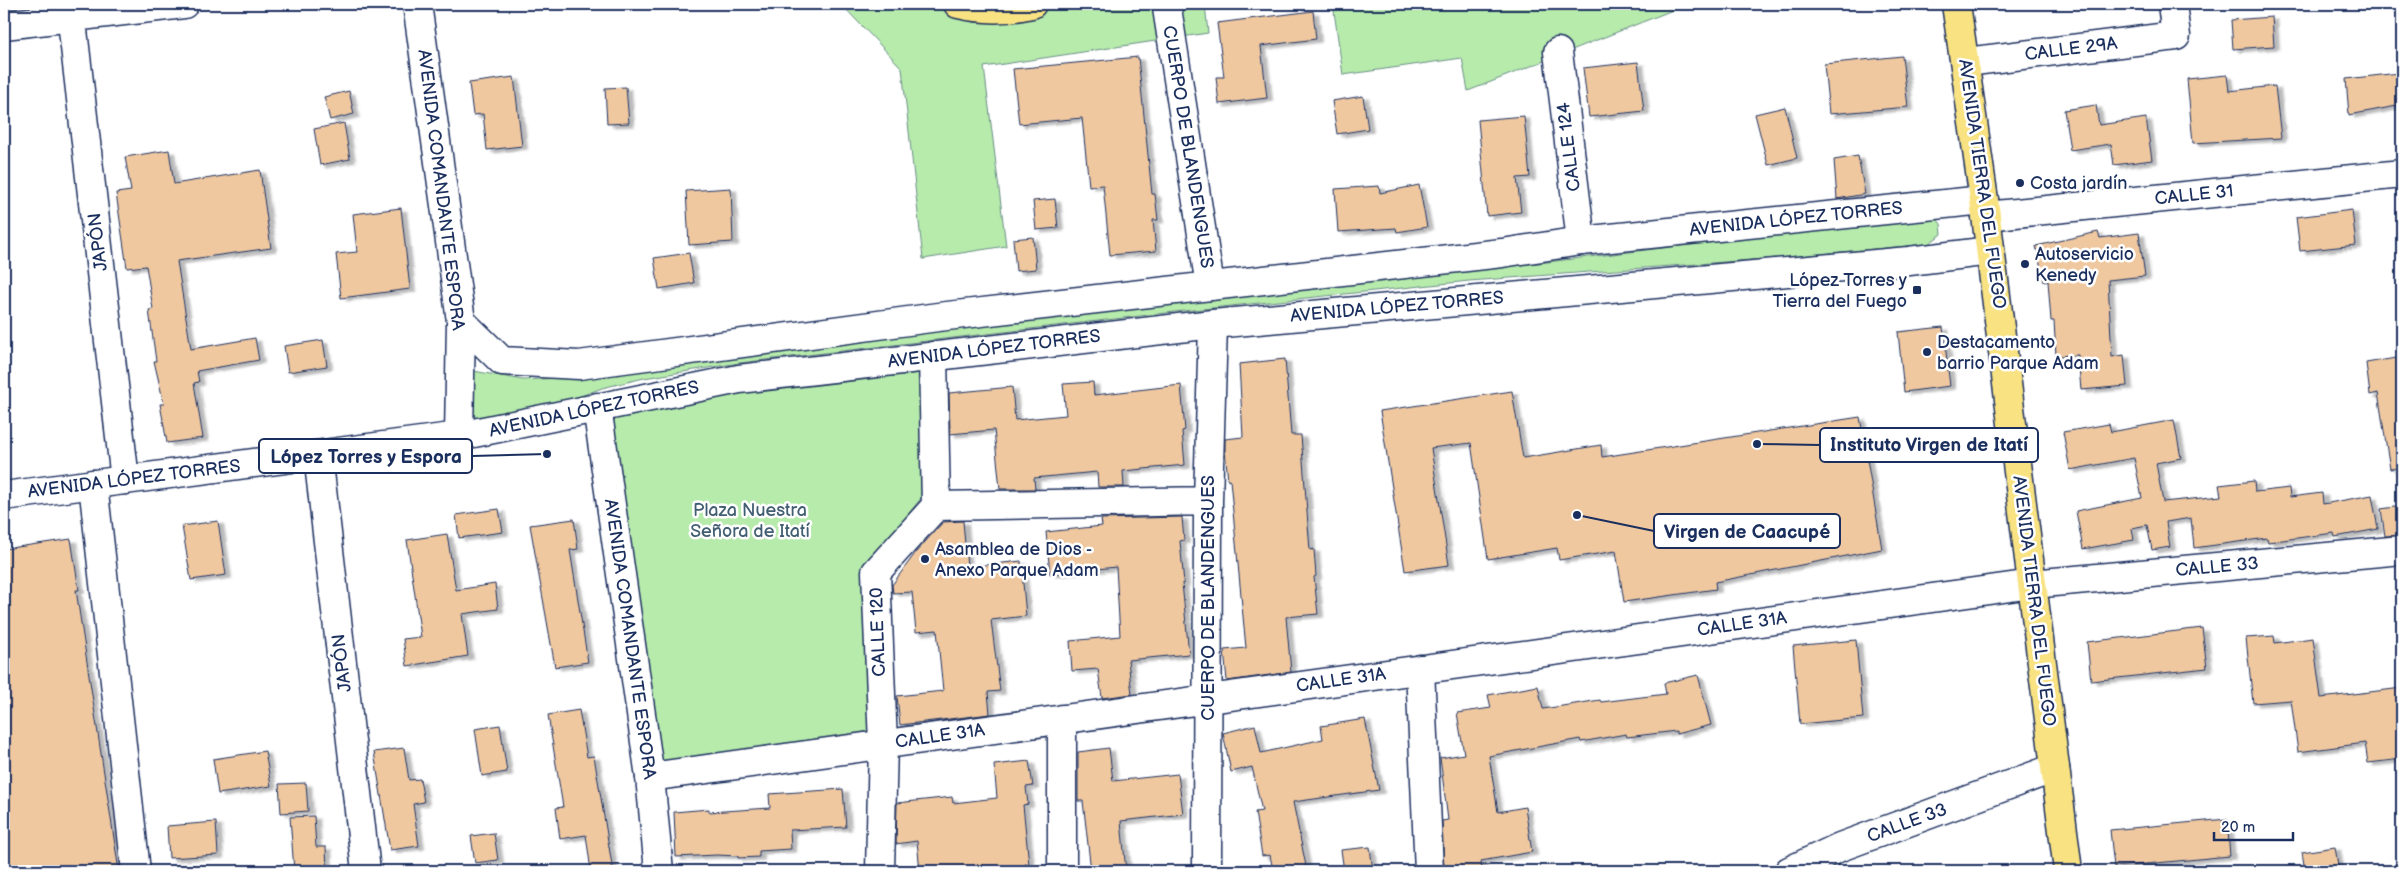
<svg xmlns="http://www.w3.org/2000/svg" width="2406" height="875" viewBox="0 0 2406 875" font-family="'Balsamiq Sans',sans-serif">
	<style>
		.green { fill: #b7ebac; stroke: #698d85 }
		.building { fill: #f0c8a0; stroke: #1b2f5e; filter: url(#shadow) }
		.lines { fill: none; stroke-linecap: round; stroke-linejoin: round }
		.street-casing { stroke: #1b2f5e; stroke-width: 31 }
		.secondary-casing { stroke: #1b2f5e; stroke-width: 31 }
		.highway-casing { stroke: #1b2f5e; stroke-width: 31 }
		.street { stroke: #fff; stroke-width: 28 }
		.secondary { stroke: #fff; stroke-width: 28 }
		.highway { stroke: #f8e281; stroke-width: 28 }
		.poi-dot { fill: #1b2f5e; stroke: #fff; stroke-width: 2 }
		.labels { text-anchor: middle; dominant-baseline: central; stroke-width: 5; stroke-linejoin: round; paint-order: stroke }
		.street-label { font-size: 18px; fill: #1b2f5e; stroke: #fff }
		.poi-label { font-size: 18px; fill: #1b2f5e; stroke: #fff; text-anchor: start }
		.park-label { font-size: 18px; fill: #425e72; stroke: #fff }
		.leader { fill: none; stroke: #1b2f5e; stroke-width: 2 }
		.callout-dot { fill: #1b2f5e; stroke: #fff; stroke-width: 2 }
		.callout { fill: #fff; stroke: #1b2f5e; stroke-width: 2 }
		.callout-label { font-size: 19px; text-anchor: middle; font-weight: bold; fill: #1b2f5e }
	</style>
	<defs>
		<filter id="shadow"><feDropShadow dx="5.5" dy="3" stdDeviation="1" flood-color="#0004"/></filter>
	</defs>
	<rect width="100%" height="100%" fill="#fff"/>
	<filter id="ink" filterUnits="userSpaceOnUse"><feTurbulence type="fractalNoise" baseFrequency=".02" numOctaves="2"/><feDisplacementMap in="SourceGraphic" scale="10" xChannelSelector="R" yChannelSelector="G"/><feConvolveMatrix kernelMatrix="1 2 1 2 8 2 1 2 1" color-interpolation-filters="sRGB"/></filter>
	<g filter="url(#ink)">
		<!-- green -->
		<path class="green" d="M841,4h94l11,4 66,8 45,-12h148l3,29 -224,34 22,179 -83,13 -21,-191z
			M1333,4h355l-220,87 -6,-33 -119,17z
			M1934,215l7,9 1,10 -14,10 -151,14 -308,23 -286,30 -444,52 -95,15 -42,10 -43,16 -93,25c12,-23 9,-35 2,-59l55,10 35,-2 50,-8 646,-81 285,-26z
			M921,363l9,124 -64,80 7,171 -214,29 -50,-351z"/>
		<!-- building -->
		<path class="building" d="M1313,11l3,28 -55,7 6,52 -48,6 -3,-27h8l-7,-54z
			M2272,17l2,29 -41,3 -2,-29z
			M1902,56l6,51 -79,7 -5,-50z
			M1138,57l14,137h3l3,26h-5l3,31 -46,4 -7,-70 -14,1 -7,-68 -63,6 -6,-55z
			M1638,62l6,49 -55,6 -6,-49z
			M2399,73l3,32 -53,10 -3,-36z
			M2227,75l2,16 46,-5 6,52 -88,5 -6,-64z
			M514,77l8,69 -35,4 -4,-36 -10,1 -4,-32z
			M626,87l3,36 -22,1 -2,-36z
			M349,91l5,23 -24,6 -6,-23z
			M1363,96l5,33 -31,5 -5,-33z
			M2096,105l3,20 47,-7 6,42 -38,5 -3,-21 -41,6 -6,-40z
			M1785,107l12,51 -29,7 -13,-51z
			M1524,116l6,61 -13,1 4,34 -34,4 -9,-96z
			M344,123l6,36 -30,6 -6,-36z
			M169,150l5,34 86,-14 11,78 -94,13 14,88 64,-11 4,22 -62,11 2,11 -5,1 9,55 -36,5 -7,-39h4l-10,-43h2l-7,-51 4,-1 -7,-43 -19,2 -11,-75 15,-2 -6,-34z
			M1858,156l7,38 -28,5 -3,-39z
			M1419,185l8,42 -30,5 -1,-4 -58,4 -3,-43 44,-3 1,7z
			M731,188l2,54 -44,3 -3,-54z
			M1055,199l3,29 -22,2 -3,-29z
			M401,208l9,81 -69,9 -5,-44 21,-2 -4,-38z
			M2352,210l4,35 -56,6 -4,-34z
			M2098,232l2,6 39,-5 6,43 -37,4 4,77 12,-2 3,31 -46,4 -3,-35 -22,1 -2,-35h-3l-3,-40 -4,1 -8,-36z
			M1033,237l3,32 -20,2 -3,-32z
			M689,253l5,30 -35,6 -5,-31z
			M1943,327l7,59 -46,6 -6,-60z
			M323,340l4,26 -39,6 -4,-26z
			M2402,357v111l-12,1 -12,-76 -8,2 -4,-32z
			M1285,359l6,76h10l9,115 4,-1 2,27 -2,1 4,37 -32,3 5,55 -64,9 -3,-31 22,-2 -16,-168 -2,1 -3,-31v-11l18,-2 -4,-73z
			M1093,382l1,13 87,-10 4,45 -3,1 3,34 -62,6 1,16h-26l-1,-15 -63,6 1,11h-35l-6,-59 -44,4 -1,-41 63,-6 3,33 51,-5 -3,-31z
			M1512,391l11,67 78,-13 1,12 258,-40 22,132 -167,33 1,7 -92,13 -8,-51 -57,9 -2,-12 -69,11 -17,-116 -40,5 18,117 -44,6 -25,-160z
			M2174,420l7,38 -25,5 7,39 58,-6 -2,-11 35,-4 1,11 34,-4 1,9 32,-4 1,11 49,-9 6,34 -43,8 -1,-4 -66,9 -1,-4 -73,10 -3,-30 -25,4 4,25 -18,3 -5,-25 -15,3 2,12 -51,9 -7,-38 66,-13 -8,-40 -64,12 -7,-38 46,-8 2,8z
			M2402,506v29l-17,1 -4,-27z
			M499,509l4,23 -44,6 -3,-23z
			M1182,517l2,23 -4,1 4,42h-2l7,71 -61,6 4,34 -30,4 -4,-29 -26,2 -2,-30 50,-5 -4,-69 -66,7 -4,-42 56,-6 -1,-7z
			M574,519l4,30 -8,1 18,112 -33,5 -25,-142z
			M218,521l8,54 -35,5 -9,-54z
			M963,521l4,46 54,-6 5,55 -35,4 9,71 -12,1 2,22 -90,11 -3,-29 46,-5 -6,-61 -21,2 -4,-40 -19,1 -1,-8 24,-33 27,-30z
			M447,534l9,56 39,-6 3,25 -36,5 6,42 -61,10 -4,-27 18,-2 -14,-97z
			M71,539l8,51h-3l43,281h-115v-322z
			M2202,628l5,40 -116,13 -4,-39z
			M2274,636l1,7 38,-5 8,60 81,-10v71l-34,4 -3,-20 -67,9 -7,-52 -38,3 -7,-65z
			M1856,640l7,78 -63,6 -7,-78z
			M1698,675l13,50 -35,9v-3l-49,6 -1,-3 -45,8 -1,-3 -91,17 9,56 27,-5 7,45 -51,9 1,9 -38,1 -2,-50 6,-1 -8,-62 24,-4 -7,-41 34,-5 -3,-13 50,-9 5,23 57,-9 1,2 65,-8 -2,-11z
			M579,710l8,47 7,-1 19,115h-22l-5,-36 -26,4 -4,-31 7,-1 -15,-92z
			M1365,719l14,71 -86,12 14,69h-34l-3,-16 -8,1 -7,-44 7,-1 -10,-44 -21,5 -8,-39 32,-8 6,28 62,-14 -2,-13z
			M500,725l7,47 -25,4 -7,-47z
			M404,748l5,32 11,-1 4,23 -11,2 6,42 -29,4 -16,-98z
			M1109,748l4,33 65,-7 5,40 -62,7 5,50h-35l-8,-70h-5v-49z
			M265,751l6,35 -53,8 -5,-35z
			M1029,761l4,25 -7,1 2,17 -5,1 6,59h-4v7h-105l-3,-30 -21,3 1,-41 55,-6 1,6 44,-5 -3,-33z
			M306,783l2,28 -27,2 -2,-29z
			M843,789l3,38 -56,3 1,19 -32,2v6l-21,1v-2l-21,-1 -41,2 -2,-45 35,-3v3l61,-4 -1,-14z
			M314,816l2,31h10l1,24h-33l-4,-54z
			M2227,819l3,37 -116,11 -4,-37z
			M216,822l2,33 -49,3 -2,-32z
			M494,833l4,27 -23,3 -4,-27z
			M1370,847l3,24h-29l-3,-21z
			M2335,847l4,24h-34l-3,-19z"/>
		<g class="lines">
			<defs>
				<path id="street" d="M70,4l55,476
					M1167,8l43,278
					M4,25l180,-21
					M1558,52l23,189
					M1966,62l210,-26 -4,-32
					M1986,216l416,-42
					M318,455l48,416
					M93,484l43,387
					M936,506l272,-5
					M1420,669l9,202
					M1062,719v152
					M650,777l1382,-193 370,-34
					M880,871l3,-127 -7,-172 60,-66 -3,-150
					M1207,871l1,-370 5,-177
					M1789,871l51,-24 215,-79"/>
				<path id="secondary" d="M417,4l44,317 -2,115
					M461,321l41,40 77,4 359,-48 564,-64 79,-12 403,-41
					M597,407l53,370 9,94
					M4,496l455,-60 280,-57 474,-55 696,-63 81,-10"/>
				<path id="highway" d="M958,4c25,6 49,6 74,0
					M1956,4l28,196 84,671"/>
			</defs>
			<!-- street casing -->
			<use href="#street" class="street-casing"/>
			<!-- secondary casing -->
			<use href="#secondary" class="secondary-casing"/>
			<!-- highway casing -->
			<use href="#highway" class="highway-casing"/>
			<!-- street -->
			<use href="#street" class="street"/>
			<!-- secondary -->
			<use href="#secondary" class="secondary"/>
			<!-- highway -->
			<use href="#highway" class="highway"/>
		</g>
	</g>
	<!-- markers -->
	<g class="poi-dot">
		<circle cx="2020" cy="183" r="5"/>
		<circle cx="2025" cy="264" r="5"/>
		<rect x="1912" y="285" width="10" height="10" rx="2.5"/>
		<circle cx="1927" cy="352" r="5"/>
		<circle cx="925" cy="559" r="5"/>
	</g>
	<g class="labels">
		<!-- street labels -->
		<g class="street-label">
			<text transform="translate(2071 49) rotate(-7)">CALLE 29A</text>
			<text transform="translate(1188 147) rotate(81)">CUERPO DE BLANDENGUES</text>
			<text transform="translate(1569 147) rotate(-97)">CALLE 124</text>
			<text transform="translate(1982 184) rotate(82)">AVENIDA TIERRA DEL FUEGO</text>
			<text transform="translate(441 190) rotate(83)">AVENIDA COMANDANTE ESPORA</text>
			<text transform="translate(2194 195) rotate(-6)">CALLE 31</text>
			<text transform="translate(1796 219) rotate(-6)">AVENIDA LÓPEZ TORRES</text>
			<text transform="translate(98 242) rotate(-97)">JAPÓN</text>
			<text transform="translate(1397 307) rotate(-5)">AVENIDA LÓPEZ TORRES</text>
			<text transform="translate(994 349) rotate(-7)">AVENIDA LÓPEZ TORRES</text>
			<text transform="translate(594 409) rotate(-12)">AVENIDA LÓPEZ TORRES</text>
			<text transform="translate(134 479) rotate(-7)">AVENIDA LÓPEZ TORRES</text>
			<text transform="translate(2217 567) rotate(-5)">CALLE 33</text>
			<text transform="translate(1208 598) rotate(-90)">CUERPO DE BLANDENGUES</text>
			<text transform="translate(2034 601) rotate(83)">AVENIDA TIERRA DEL FUEGO</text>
			<text transform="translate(1742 624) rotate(-8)">CALLE 31A</text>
			<text transform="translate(878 632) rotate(-92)">CALLE 120</text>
			<text transform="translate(630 639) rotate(82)">AVENIDA COMANDANTE ESPORA</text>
			<text transform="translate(342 663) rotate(-97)">JAPÓN</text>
			<text transform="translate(1341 680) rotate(-8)">CALLE 31A</text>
			<text transform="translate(940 736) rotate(-8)">CALLE 31A</text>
			<text transform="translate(1907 823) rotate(-20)">CALLE 33</text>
		</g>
		<!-- poi labels -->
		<g class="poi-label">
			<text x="2030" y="183">Costa jardín</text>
			<text x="2035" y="254">Autoservicio<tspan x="2035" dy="21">Kenedy</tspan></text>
			<text x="1907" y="280" text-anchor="end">López Torres y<tspan x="1907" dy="21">Tierra del Fuego</tspan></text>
			<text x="1937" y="342">Destacamento<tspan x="1937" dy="21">barrio Parque Adam</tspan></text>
			<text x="935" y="549">Asamblea de Dios -<tspan x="935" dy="21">Anexo Parque Adam</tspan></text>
		</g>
		<!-- park labels -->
		<g class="park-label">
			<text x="750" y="510">Plaza Nuestra<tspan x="750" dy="21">Señora de Itatí</tspan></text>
		</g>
	</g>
	<!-- callouts -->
	<path class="leader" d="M1757 444L1820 445M547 454L472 456M1577 515L1654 531"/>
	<g class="callout-dot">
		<circle cx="1757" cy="444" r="5"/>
		<circle cx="547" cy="454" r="5"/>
		<circle cx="1577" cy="515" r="5"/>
	</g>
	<g class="callout">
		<rect x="1820" y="428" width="218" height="34" rx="5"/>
		<rect x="259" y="439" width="213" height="34" rx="5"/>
		<rect x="1654" y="514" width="186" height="34" rx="5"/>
	</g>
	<g class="callout-label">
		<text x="1929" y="451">Instituto Virgen de Itatí</text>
		<text x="366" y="463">López Torres y Espora</text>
		<text x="1747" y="538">Virgen de Caacupé</text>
	</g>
	<!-- margin -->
	<rect width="2406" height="875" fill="none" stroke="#fff" stroke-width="20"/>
	<rect x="10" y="10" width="2386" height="855" fill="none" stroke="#1b2f5e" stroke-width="2" filter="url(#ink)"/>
	<!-- scale -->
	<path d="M2214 832v8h79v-8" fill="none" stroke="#1b2f5e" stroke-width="2.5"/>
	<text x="2221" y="832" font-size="15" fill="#1b2f5e" stroke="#ffffff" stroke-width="4" paint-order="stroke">20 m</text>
</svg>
